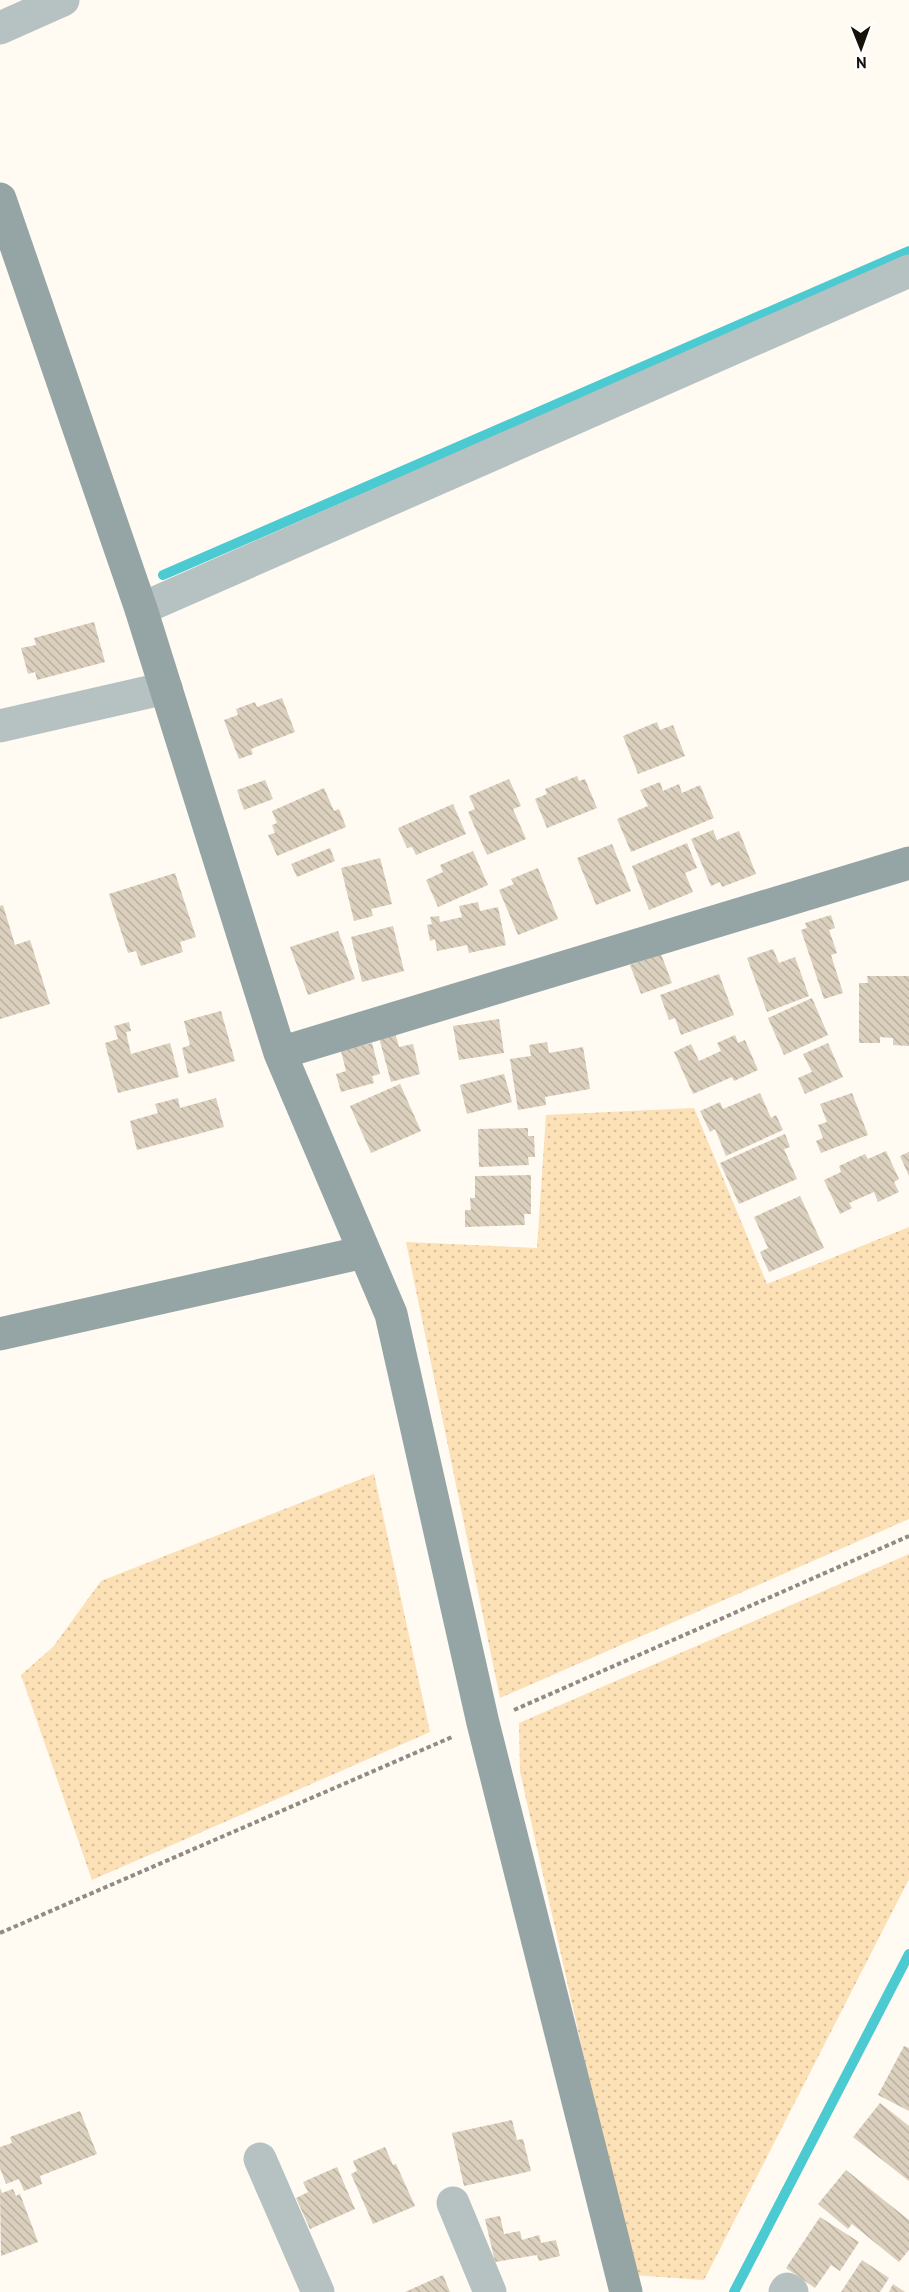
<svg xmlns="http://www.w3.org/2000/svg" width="909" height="2292" viewBox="0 0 909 2292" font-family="'PT Sans',sans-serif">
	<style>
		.grass { fill: url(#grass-dots) }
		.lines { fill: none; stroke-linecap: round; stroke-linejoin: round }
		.stream { stroke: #4ccad1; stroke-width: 10 }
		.building { fill: url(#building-back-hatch) }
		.path { stroke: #908c85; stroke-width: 4; stroke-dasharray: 4.5 3; stroke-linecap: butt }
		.street { stroke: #b6c1c2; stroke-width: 33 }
		.secondary { stroke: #95a5a6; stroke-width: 33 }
	</style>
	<defs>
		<pattern id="grass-dots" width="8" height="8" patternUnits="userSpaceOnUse" patternTransform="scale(1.5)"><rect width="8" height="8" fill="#fce0b6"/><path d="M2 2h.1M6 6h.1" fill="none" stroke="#d7bf9b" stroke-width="1.8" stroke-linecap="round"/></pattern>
		<pattern id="building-back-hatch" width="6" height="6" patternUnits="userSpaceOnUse" patternTransform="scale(1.5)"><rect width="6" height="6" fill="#dbcfbd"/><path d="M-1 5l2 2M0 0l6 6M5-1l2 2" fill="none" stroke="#bbb1a1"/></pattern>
	</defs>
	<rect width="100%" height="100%" fill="#fffaf2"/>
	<!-- grass -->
	<path class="grass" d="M694,1108l73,176 142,-57v292l-409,179 -94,-456 131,6 9,-133z
		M374,1474l56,258 -338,148 -71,-205 32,-28 48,-66z
		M909,1554v325l-205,401 -71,-5 -113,-503 -1,-49z"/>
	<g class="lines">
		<!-- stream -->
		<path class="stream" d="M163,575l746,-324
			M734,2292l175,-338"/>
	</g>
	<!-- building -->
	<path class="building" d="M94,622l11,40 -68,18 -2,-8 -7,2 -7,-26 15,-3 -2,-7z
		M282,698l13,34 -44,17 2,5 -14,5 -15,-39 14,-5 -2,-6 19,-7 2,5z
		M657,722l3,8 13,-5 12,31 -47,18 -15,-38z
		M577,776l2,5 6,-2 12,29 -50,20 -12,-29 12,-5 -2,-5z
		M509,779l12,27 -8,3 13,30 -39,16 -19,-43 7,-3 -6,-13z
		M265,780l8,19 -29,11 -7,-20z
		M660,782l3,9 16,-7 3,9 18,-8 14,33 -83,34 -14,-33 31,-13 -8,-16z
		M324,788l10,23 5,-2 7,18 -69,29 -9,-21 7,-2 -3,-8 5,-2 -5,-12z
		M453,804l13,30 -50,21 -4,-8 -5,1 -9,-20z
		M713,830l4,10 22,-9 17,43 -34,13 -2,-5 -9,4 -20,-47z
		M687,843l10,25 -12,5 8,19 -44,18 -17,-44z
		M612,844l19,47 -35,14 -19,-47z
		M330,848l5,13 -38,16 -6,-13z
		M473,851l15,34 -50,22 -12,-27 17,-8 -3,-7z
		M380,858l12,46 -21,5 2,7 -19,5 -13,-53z
		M538,868l20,51 -40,16 -19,-45 15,-6 -3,-5z
		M175,873l21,64 -16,5 3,10 -42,14 -5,-15 -8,2 -19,-59z
		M478,902l2,9 18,-4 8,38 -37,8 -2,-8 -30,6 -2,-12 -5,2 -3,-16 5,-1 -2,-7 9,-1 1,6 22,-5 -3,-11z
		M3,905l12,40 15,-5 20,64 -50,15v-113z
		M831,915l4,13 -6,2 8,23 -6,2 12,38 -19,6 -23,-69 6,-2 -2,-5z
		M393,926l11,45 -42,11 -11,-45z
		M338,931l17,48 -47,16 -18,-48z
		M773,949l6,14 16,-6 14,39 -42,16 -20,-54z
		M661,954l11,29 -31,11 -11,-29z
		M719,974l15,41 -53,20 -6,-17 -6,2 -9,-25z
		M867,976h42v70l-16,-1v-7l-13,-1v6h-21v-60h9z
		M812,998l16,37 -44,20 -16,-37z
		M221,1011l14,50 -47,13 -6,-26 8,-3 -6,-24z
		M499,1019l5,34 -45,7 -6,-34z
		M129,1022l2,9 -5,1 5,22 39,-11 9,34 -61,16 -13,-50 13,-4 -4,-13z
		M393,1025l6,22 14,-3 7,30 -29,8 -14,-52z
		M735,1035l3,8 7,-3 13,30 -24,11 -2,-4 -39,17 -19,-42 17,-8 8,17 22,-10 -4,-8z
		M547,1042l2,11 34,-6 7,42 -45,8 1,8 -28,5 -8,-51 21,-3 -2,-11z
		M372,1043l8,31 -8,2 2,7 -33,9 -5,-18 10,-3 -5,-20z
		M828,1043l15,34 -38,17 -7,-16 14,-6 -9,-18z
		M504,1074l8,28 -45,12 -7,-29z
		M400,1084l21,47 -50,22 -21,-47z
		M760,1093l11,25 5,-3 7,15 -57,26 -11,-27 -5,3 -10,-21 20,-9 3,7z
		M852,1093l16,42 -47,18 -5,-12 7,-3 -5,-13 9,-3 -7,-18z
		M178,1098l2,10 36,-10 8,29 -87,23 -7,-29 28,-8 -3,-9z
		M528,1128v8h6l1,21h-7l1,8 -50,2 -1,-38z
		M785,1134l5,13 -6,2 13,30 -58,25 -19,-41z
		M886,1151l13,28 -5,3 5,10 -21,10 -4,-10 -25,11 3,5 -12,6 -16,-34 17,-8 -2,-6 26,-12 3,5z
		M909,1152v24l-9,-20z
		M531,1175v39h-7l1,11 -60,2v-17h6l-1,-12h5v-22z
		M800,1196l24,52 -55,24 -9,-20 8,-4 -14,-31z
		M904,2046l5,2v63l-31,-16z
		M880,2103l29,23v55l-56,-44z
		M80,2111l17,43 -57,22 2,8 -18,7 -5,-12 -13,5 -6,-16v-21l12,-4 -2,-6z
		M512,2120l5,20 6,-1 8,32 -67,15 -12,-53z
		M385,2147l8,18 3,-1 19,42 -42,18 -22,-50 6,-3 -4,-10z
		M337,2167l18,42 -45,20 -14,-31 12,-6 -5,-10z
		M846,2170l63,50v30l-10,12 -47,-38 -4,5 -30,-25z
		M0,2188l2,5 11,-4 3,7 4,-2 18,48 -37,14z
		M500,2216l4,18 16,-3 2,9 17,-5 2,8 15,-3 4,16 -21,5 -2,-6 -42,7 -10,-43z
		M820,2217l39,25 -19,29 -9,-6 -16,23 -29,-20z
		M862,2260l27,18 -9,14h-39z
		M443,2275l7,17h-45z
		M893,2284l12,8h-16z"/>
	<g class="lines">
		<!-- path -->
		<path class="path" d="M514,1710l395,-174
			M0,1933l452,-196"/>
		<!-- street -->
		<path class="street" d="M0,28l63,-28
			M141,609l768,-338
			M0,726l166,-38
			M260,2159l58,133
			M453,2203l37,89
			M785,2292l2,-3 5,3"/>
		<!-- secondary -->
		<path class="secondary" d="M0,199l141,410 139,444 111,261 92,409 143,569
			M280,1053l629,-190
			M0,1334l364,-82"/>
	</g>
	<!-- north arrow -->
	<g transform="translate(861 48) rotate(179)" stroke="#ffffff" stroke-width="4.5" paint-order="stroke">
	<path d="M0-4.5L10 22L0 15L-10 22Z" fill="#15110b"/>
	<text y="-9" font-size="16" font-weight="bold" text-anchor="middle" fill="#15110b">N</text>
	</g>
</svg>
